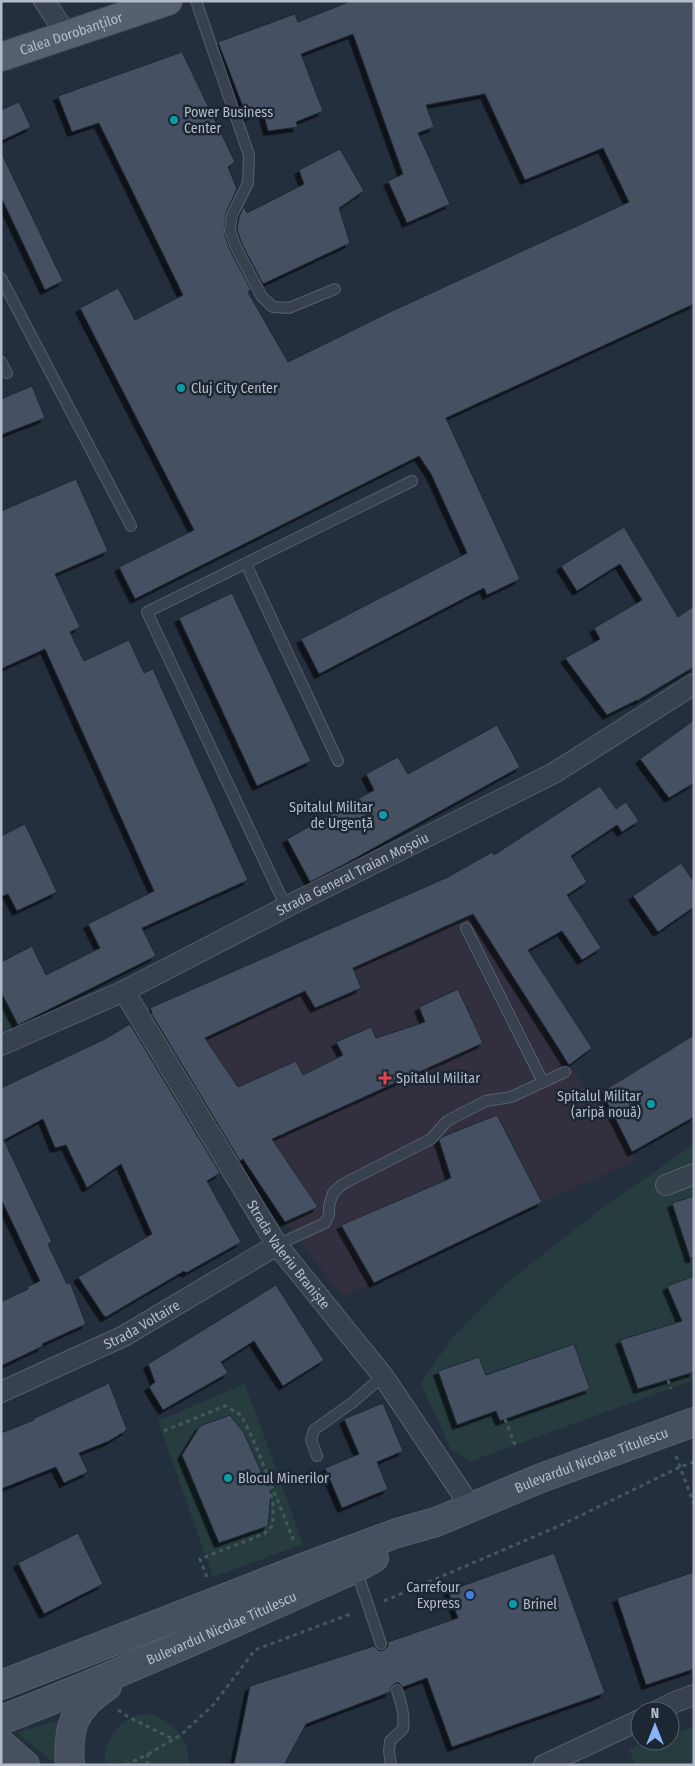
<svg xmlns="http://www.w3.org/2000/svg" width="695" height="1766" viewBox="0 0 695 1766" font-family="'Fira Sans Condensed',sans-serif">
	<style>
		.medical { fill: #32303f }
		.green { fill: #263c3f; fill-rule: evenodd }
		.building { fill: #455162; stroke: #1f2835; filter: url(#shadow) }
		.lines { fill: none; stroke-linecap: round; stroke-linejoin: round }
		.service-casing { stroke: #565f6c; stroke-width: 12 }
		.minor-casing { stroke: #565f6c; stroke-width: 22 }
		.secondary-casing { stroke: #565f6c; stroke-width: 30 }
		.primary-casing { stroke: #414a57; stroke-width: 30 }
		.path { stroke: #44595c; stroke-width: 3; stroke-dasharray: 4 4; stroke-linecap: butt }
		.service { stroke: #38414e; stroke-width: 10 }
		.minor { stroke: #38414e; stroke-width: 20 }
		.secondary { stroke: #465061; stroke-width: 28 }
		.primary { stroke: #56606e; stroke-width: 28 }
		.culture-dot { fill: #0f9aa8; stroke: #1d2633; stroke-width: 2 }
		.health-dot { fill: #e0444e; stroke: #1d2633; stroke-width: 2 }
		.shop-dot { fill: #3f7fe0; stroke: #1d2633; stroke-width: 2 }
		.labels { text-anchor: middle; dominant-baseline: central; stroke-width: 5; stroke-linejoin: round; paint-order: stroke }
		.street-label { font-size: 14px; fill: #b4bcc9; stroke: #1d2633 }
		.poi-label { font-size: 14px; fill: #b4bcc9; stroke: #1d2633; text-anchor: start }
	</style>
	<defs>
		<filter id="shadow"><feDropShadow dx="-4.5" dy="4.5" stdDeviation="0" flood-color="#0009"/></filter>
	</defs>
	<rect width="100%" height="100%" fill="#242f3e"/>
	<!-- medical -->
	<path class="medical" d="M449,876l120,189 23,31 102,-61v82l-62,35 4,8 -94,42 -199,95 -58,-75 -72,-107 -63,-107z"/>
	<!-- green -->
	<path class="green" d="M1,991l17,34 -17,7z
		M694,1144v52l-22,7 15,47 7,-2v28l-27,10 15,35 -62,19 18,49 56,-17v8l-223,81 -20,-11 -30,-67 31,-45 52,-53 97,-76zM574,1345l16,44 -90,32 -4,-10 -39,14 -19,-54 41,-14 7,18z
		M245,1384l58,160 -90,33 -55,-156z
		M147,1713c27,8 42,24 42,52h-81l-3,-3c-2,-17 11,-37 26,-44 5,-3 11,-3 16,-5z
		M68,1718l-8,47h-4l-39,-33z
		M694,1727v38h-59l-6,-16 24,-8h17v-6z"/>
	<!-- building -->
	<path class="building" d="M351,1h343v303l-248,114 74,161 -33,16 -3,-7 -165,86 -18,-35 166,-86 -36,-79 -12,-18 -284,143 -16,-32 75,-37 -114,-222 38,-20 17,32 48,-25 -84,-172 -27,9 -14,-36 124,-44 53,110 -7,5 9,22 -11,23 -2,21 6,17 21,40 -3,2 40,70 104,-51 237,-109 -26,-54 -78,32 -40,-86 -59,11 8,22 -16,6 32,71 -43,19 -19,-42 15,-7 -50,-140 -52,20 22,57 -27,11 2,5 -30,4 -5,-19 -16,5 -29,-75 77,-28 3,8z
		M19,102l12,25 -30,14v-31z
		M340,149l24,42 -25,17 11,35 -87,41 -21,-40 -5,-14 2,-13 5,-11 3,7 57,-29 -5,-14z
		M1,152l62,129 -18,9 -44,-93z
		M32,386l13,32 -44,17v-36z
		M76,479l32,72 -53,23 25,53 -10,5 14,29 45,-21 15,33 9,-4 95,211 -106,48 14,28 -138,69 -17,-33v-30l31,-16 14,29 54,-27 -12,-24 66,-33 -109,-242 -44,20v-158z
		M624,527l54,90 16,-11v61l-57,34v-1l-30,15 -42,-57 35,-19 -6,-11 48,-28 -22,-36 -43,27 -16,-25z
		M232,593l79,168 -54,25 -78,-168z
		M694,720v63l-25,15 -29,-39z
		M497,725l23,42 -177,98 -33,17 -23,-43 87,-49 -8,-16 32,-17 10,17z
		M600,786l16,23 10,-7 13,19 -17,11 -5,-7 -46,31 16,26 -20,13 34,53 -19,12 -20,-29 -34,19 64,98 -23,17 -96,-151 -120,54 8,20 -46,20 -10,-17 -100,47 33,49 58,-26 7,14 40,-20 -7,-13 35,-15 5,11 49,-16 -6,-15 39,-18 25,54 -211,96 46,68 -33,15 -42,-63 -3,2 -89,-148 1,-1 -2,-4 298,-131 44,-25 2,3z
		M25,824l32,68 -40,19 -9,-17 -7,3v-61z
		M681,863l13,19v25l-36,25 -25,-36z
		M130,1024l90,149 -13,8 34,61 -55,31 -2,-2 -78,46 -2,-1 -26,-39 74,-43 -31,-70 -34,24 -21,-43 -11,3 -12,-29 -39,21 48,102 -4,2 19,40 3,-2 16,42 -44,20 1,2 -42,20v-64l27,-13 -1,-2 13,-6 -39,-82v-111l104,-49z
		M694,1035v82l-62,35 -30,-60z
		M497,1115l45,87 -168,81 -33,-58 110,-47 -12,-38 3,-3z
		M694,1196v62h-4l-18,-55z
		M694,1276v96l-56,17 -18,-49 62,-19 -15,-35z
		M276,1285l48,75 -41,26 -29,-45 -33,21 7,11 -65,37 -14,-23 6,-5 -7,-18z
		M574,1344l16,45 -90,32 -4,-10 -39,14 -19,-54 41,-14 7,18z
		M109,1383l18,47 -18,11 -30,12 9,19 -24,11 -8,-16 -55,22v-56l33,-13 -1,-1z
		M383,1403l20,48 -26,11 11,27 -46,19 -17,-40 34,-14 -15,-35z
		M230,1415l14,18 27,61 -3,32 -49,17 -37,-88 18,-29z
		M78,1533l25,51 -59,30 -26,-51z
		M554,1553l51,140 -153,54 -25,-69 -24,9 -4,-4h-4l-3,3 -2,6 -84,32 -22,41h-50l16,-79 124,-40 5,5 5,-1 4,-4v-4l70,-24 -10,-27z
		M694,1572v97l-48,16 -29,-87z"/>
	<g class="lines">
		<defs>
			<path id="service" d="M196,1l53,154 -1,28 -16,32 -2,16 6,16 26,50 11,10 16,1 46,-19
				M1,278l130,248
				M1,362l6,11
				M246,564l92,197
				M286,907l-139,-295 265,-131
				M466,928l77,154
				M277,1245l48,-22 4,-8v-9l4,-13 10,-9 88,-45 16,-18 39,-20 25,-4 54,-25
				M317,1456l-6,-16 3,-10 39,-28 30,-26
				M356,1569l25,75
				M391,1765l-2,-14 1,-10 13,-12c2,-14 -2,-26 -6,-39"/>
			<g id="minor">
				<path d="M44,1l24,35"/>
				<path id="s1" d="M124,991l153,254 106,131 88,131"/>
				<path id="s2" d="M1,1045l123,-54 162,-84 268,-134 140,-89"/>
				<path d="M666,1185l28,-11"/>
				<path id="s3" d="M1,1392l123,-56 153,-91"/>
				<path d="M657,1711l18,-9 19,-7"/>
				<path d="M544,1765l96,-45"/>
			</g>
			<g id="secondary">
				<path id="s4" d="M1,1685l304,-118 92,-34 39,-11 105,-44 153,-56"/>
				<path id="s5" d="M1,1720c120,-46 237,-99 355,-152l18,-10"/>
				<path d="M1,1744l24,21"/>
				<path d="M70,1765c-3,-39 4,-57 37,-79"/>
			</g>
			<g id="primary">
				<path id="s6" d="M1,57l167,-56"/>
			</g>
		</defs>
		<!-- service casing -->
		<use href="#service" class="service-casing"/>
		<!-- minor casing -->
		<use href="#minor" class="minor-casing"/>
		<!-- secondary casing -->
		<use href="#secondary" class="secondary-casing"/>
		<!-- primary casing -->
		<use href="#primary" class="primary-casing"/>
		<!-- path -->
		<path class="path" d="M668,1380l3,9
			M505,1419l10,26
			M164,1431l61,-25 16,9 12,24 42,105
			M676,1456l18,48
			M207,1577l-7,-18 64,-25 9,-9v-21l-6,-25
			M384,1601l175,-75 121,-59 14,-5
			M118,1710l12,8 43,21
			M148,1754l33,-19 33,-31 41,-54 98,-37
			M126,1765l22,-11 -1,11"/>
		<!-- service -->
		<use href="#service" class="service"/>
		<!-- minor -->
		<use href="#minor" class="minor"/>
		<!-- secondary -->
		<use href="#secondary" class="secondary"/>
		<!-- primary -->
		<use href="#primary" class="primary"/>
	</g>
	<!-- markers -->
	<g class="culture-dot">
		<circle cx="174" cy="120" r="5"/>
		<circle cx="181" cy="388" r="5"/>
		<circle cx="383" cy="815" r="5"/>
		<circle cx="651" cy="1104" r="5"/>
		<circle cx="228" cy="1478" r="5"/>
		<circle cx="513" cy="1604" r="5"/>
	</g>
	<path class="health-dot" d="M382.5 1070.5h5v5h5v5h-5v5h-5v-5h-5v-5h5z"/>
	<circle class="shop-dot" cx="470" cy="1595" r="5"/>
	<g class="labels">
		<!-- street labels -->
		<g class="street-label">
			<text stroke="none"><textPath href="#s6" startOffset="74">Calea Dorobanților</textPath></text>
			<text stroke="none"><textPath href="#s2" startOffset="391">Strada General Traian Moșoiu</textPath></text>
			<text stroke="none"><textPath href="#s1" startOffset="311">Strada Valeriu Braniște</textPath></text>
			<text stroke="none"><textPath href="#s3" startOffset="156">Strada Voltaire</textPath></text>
			<text stroke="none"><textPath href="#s4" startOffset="632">Bulevardul Nicolae Titulescu</textPath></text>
			<text stroke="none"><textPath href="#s5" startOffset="239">Bulevardul Nicolae Titulescu</textPath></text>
		</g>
		<!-- poi labels -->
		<g class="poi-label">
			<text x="184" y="112">Power Business<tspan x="184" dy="16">Center</tspan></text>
			<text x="191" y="388">Cluj City Center</text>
			<text x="373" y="807" text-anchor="end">Spitalul Militar<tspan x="373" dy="16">de Urgență</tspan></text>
			<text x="396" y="1078">Spitalul Militar</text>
			<text x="641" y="1096" text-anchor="end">Spitalul Militar<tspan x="641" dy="16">(aripă nouă)</tspan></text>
			<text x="238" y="1478">Blocul Minerilor</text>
			<text x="460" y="1587" text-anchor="end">Carrefour<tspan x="460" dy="16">Express</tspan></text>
			<text x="523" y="1604">Brinel</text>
		</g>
	</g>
	<!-- border -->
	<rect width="695" height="1766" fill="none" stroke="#b4bcc9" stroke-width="5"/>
	<!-- north arrow -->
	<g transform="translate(655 1726)"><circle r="24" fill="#1d2633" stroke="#59626f"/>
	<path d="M0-4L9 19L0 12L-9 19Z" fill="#8ab4f8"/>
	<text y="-8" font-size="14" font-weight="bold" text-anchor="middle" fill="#b4bcc9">N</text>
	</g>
</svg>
